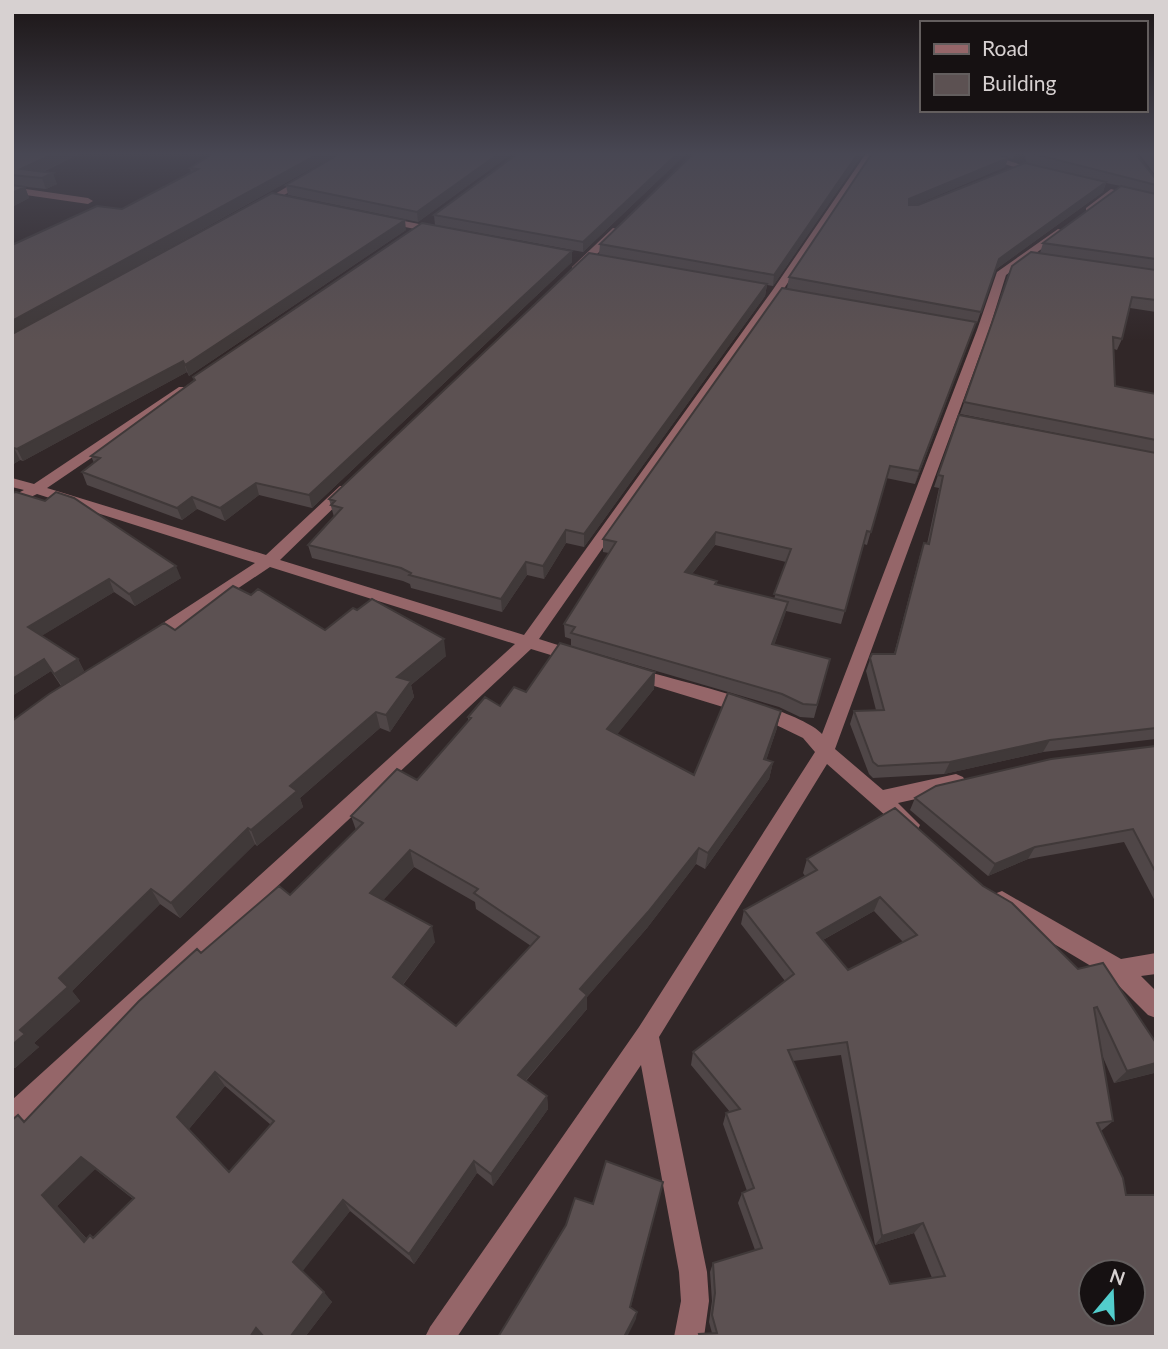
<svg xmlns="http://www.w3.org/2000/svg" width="1168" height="1349" viewBox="0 0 1168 1349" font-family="Lato,sans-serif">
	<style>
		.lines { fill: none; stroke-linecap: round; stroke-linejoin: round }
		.minor { fill: #956669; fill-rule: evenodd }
		.wall { fill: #4f4647; fill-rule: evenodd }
		.shaded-wall { fill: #403939 }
		.building { fill: #5c5152; stroke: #403939; stroke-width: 2; fill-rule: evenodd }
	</style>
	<rect width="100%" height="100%" fill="#312728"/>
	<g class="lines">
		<!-- minor -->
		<path class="minor" d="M867,152h8l-94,141 -242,346 44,14 3,4 -3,4 -6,2 -46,-14 -510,477 -9,4v-30l503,-456 -245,-77 -115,77h-12l-2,-4 2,-4 112,-73 -218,-69 -25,12v-10l12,-6 -12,-3v-9l22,6 145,-97h8v6l-140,95 219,67 74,-69h10v6l-70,68 244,75 248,-344z
			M968,152h14l61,20 -7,2z
			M305,176l7,2 -49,30 -8,-2z
			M12,187l76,11 5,3 -5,3 -76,-11z
			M1111,189l7,2 -26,21h-6v-4z
			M384,217l55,11 5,3 -5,3 -58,-12v-4z
			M613,228l8,2 -41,41h-8v-4z
			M1058,229l8,2 -60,44 -17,55 -154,419 48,41 73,-16 7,3 3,5 -3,5 -7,3 -58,13 22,22 -3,6 -7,2 -7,-2 -76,-67 -168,273 48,235 2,29 -5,36h-30l7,-36 -2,-29 -38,-207 -184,272h-32l5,-10 209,-300 176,-275 -12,-14 -37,-18 -138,-42 -3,-4 3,-4 6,-2c38,11 166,41 188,66l155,-404 20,-58z
			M1002,891l119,68 35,-6v21l-15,2 15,15v27l-8,-3 -37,-37 -117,-70 -3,-7 3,-7z"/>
	</g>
	<!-- wall -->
	<path class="wall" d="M12,152h71l-40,20 14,12 -11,5 -28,-3 7,1 4,11 -17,9z
		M216,152h125l-217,121 282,-43 -217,146 -2,-4 -164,89 -3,-1 -8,5v-220l110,-36 69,-36 -1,-5z
		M343,152h171l-96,70 -130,-27 -2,-10z
		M520,152h168l-105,100 -148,-27 -1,-10z
		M695,152h169l-91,134 -6,-1 -2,11 -181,251 -18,-4 -22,36 -17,-4 -25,37 -91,-24 -1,-4 -7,-3 -91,-23 -4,-13 26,-28 -5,-18 270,-245 1,-10z
		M873,152l135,6 -3,9 -90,38h3l167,-28 -58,-14 -4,-11h111l22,27v133l-26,-4 -8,31 -5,11 -3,-1 1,37 41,8v59l-196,-39 52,-148 28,-13 3,-10 78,-57 -15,-3 -3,9 -108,78 -18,53h-1l-61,161 -29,-6 -19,67 -3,-1 -23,80 -55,-13 -12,34 56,14 -16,59 -14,-1 -21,-10 -208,-61v-7l-6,-2 -1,-13 45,-71 -6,-1v-13l184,-251 2,-11zM715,545l71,17 -12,37 -57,-14v-4l-25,-7z
		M992,152h23l-2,7z
		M1140,152h16v24l-16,-21z
		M572,251v11l-260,246 -53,-13 -34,26 -28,-12 -15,11 -95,-35 -5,-13 12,-9 -3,-7 103,-76 -1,-3z
		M1156,453v286l-113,13 -99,22 -71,4 -4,-4 -19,-50 4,-13 22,-1 -10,-39 6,-17h22l26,-99 4,-12 3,1 12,-56 -5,-1 4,-12z
		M12,493l169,85 -46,28 -21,-14 -73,44 37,23 6,12 -16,11 107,-52h150l121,26 -35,29 3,12 -24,35 -10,-4 -80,70 3,9 -46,39 -2,-2 -75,74 -20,-14 -88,87 8,10 -46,42 5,4 -24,21 -3,-2v-345l49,-35 -10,-15 -39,25z
		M655,672l-1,17 -37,45 77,41 83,-47 -11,32 7,2 -4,17 -64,90 -9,-5 -49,64 -60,69v12l-61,72 21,15 1,13 -55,77 -16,-13 -63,91 -64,-53 -48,60 30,31 -27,35h-293l6,-222 7,6 176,-168 89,-58 66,-65 -5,-14 66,-36 51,-59v-4l32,-11 26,-14zM414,867l61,35 1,7 55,37 -75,80 -53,-41 32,-43 -52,-42zM225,1086l46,39 -42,47 -40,-43zM95,1169l38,30 -40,39 -6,1 -30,-33z
		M1156,746v157l-32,-61 -96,17 -40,17 -78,-66 5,-12z
		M807,859l271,110 78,74v28l-2,2 -40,10 -12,-28 11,66 -12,10 25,64 30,142h-458l1,-3 13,-1 -3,-11 3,-21 -2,-29 3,-9 42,-13 -17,-47 4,-10 5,-2 -24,-67 3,-11 4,-1 -39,-47 2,-13 92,-71 -44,-57 3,-14 61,-34 -2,-3zM874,911l29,31 -55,28 -25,-30zM841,1055l34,190 39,-12 18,45 -42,6 -97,-223z"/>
	<!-- shaded-wall -->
	<path class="shaded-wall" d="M57,152h26l-52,25 -10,-8z
		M322,152h19l-329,183v-14z
		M501,152h13l-96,70 -1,-10z
		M679,152h9l-105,100v-10z
		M859,152h5l-91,134 1,-11z
		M1008,158l-3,9 -99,42 3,-10z
		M53,173l4,11 -11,5 -4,-11z
		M1106,182l-3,10 -108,78 -18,53 22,-64z
		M25,187l4,11 -17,9v-14z
		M405,220l1,10 -217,146 -4,-11z
		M572,251v11l-260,246 -3,-13z
		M767,284l-2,12 -181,251v-13z
		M976,322l-4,12 -57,150 4,-13z
		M183,361l4,11 -164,89 -6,-12z
		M14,448l6,12 -8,5v-16z
		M256,483l3,12 -34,26 -5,-13z
		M192,497l5,12 -15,11 -5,-12z
		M566,530v13l-22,36 -1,-13z
		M716,532l-1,13 -32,40 2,-13z
		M526,562l1,13 -25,37 -1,-13z
		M176,566l5,12 -46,28 -6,-12z
		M109,579l5,13 -79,48 -7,-13z
		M788,602l-3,13 -15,42 2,-13z
		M444,639l2,17 -35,29 3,12 -24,35 -4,-17 11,-38z
		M44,659l7,12 -39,25v-17z
		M78,659l6,12 -22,15 -8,-12z
		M655,672l-1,17 -47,58v-18z
		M781,711l-4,17 -16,48 3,-17z
		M376,712l4,16 -80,70 3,9 -46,39 -6,-16 39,-44z
		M1050,740l-7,12 -99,22 6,-12z
		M773,762l-4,17 -64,90 3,-16z
		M248,828l7,16 -75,74 -9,-15z
		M1035,847l-7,12 -40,17 7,-12z
		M699,848l-3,16 -49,64 -60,69v12l-68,79 -1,-13 62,-86z
		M410,850l4,17 -39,42 -5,-16z
		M151,889l9,15 -88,87 8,10 -46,42 5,4 -24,21 -3,-2v-21l8,-15 39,-52z
		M880,897l-6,14 -62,35 5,-13z
		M432,926l3,16 -38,50 -4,-15z
		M1156,1063v8l-2,2 -40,10 13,-12z
		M215,1072l10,14 -37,44 -11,-13z
		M547,1096l1,13 -55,77 -2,-12z
		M81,1157l14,12 -38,37 42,47 -15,-11 -42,-47z
		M474,1161l3,12 -63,91 -5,-10z
		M663,1182l-2,9 -32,123 1,-7z
		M343,1200l7,11 -48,61 -9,-10z
		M923,1223l-9,10 -39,12 7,-9z
		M324,1292l8,10 -27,35h-15z
		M637,1312l-1,7 -9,18h-3z
		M256,1328l10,9h-16z"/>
	<!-- building -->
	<path class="building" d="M12,152h45l-36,17 32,4 -11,5 -30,-3z
		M216,152h106l-310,169v-76l85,-39 25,3 76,-40 -8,-1z
		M343,152h158l-84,60 -131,-27z
		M520,152h159l-96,90 -149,-27z
		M695,152h164l-85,123 -174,-31z
		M873,152h119l16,6 -99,41v6h9l107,-42 81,19 -107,77 -18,53 -192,-35z
		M1030,152h104l22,27v6l-126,-32z
		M1148,152h8v10z
		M12,185l13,2 -13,6z
		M1121,186l35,8v65l-113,-16z
		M272,193l133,27 -220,145 -2,-4 -166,88 -3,-1 -2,1v-115z
		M422,223l150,28 -263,244 -53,-12 -36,25 -28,-11 -15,11 -95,-36 18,-14 -9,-2 104,-76 -2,-3z
		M1031,252l125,18v30l-24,-3 -10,42 -9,-2 2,49 41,8v46l-192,-38 48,-136z
		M589,253l178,31 -183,250 -18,-4 -23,36 -17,-4 -25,37 -92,-24 2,-2 -10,-5 -93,-23 34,-37 -11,-3 4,-4 -6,-2z
		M782,288l194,34 -57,149 -29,-5 -19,66 -4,-1 -22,80 -71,-17 17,-45 -75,-17 -31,40 32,9 -2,3 73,18 -16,42 58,15 -13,46 -14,-1 -21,-10 -211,-61 4,-6 -11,-3 52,-82 -13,-3z
		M959,415l197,38v275l-106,12 -100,22 -72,4 -5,-4 -19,-51 30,-1 -14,-52 2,-4h23l29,-111 5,1 14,-68 -5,-1z
		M16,492l29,9 11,-9 18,6 102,68 -47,28 -20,-15 -81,48 50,32 -24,15 -10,-15 -32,20v-186z
		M233,586l18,9 7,-6 67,41 28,-22 4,2 15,-11 72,40 -47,38 14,4 -25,34 -10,-3 -86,74 7,5 -46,39 -3,-2 -77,75 -20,-14 -92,89 9,9 -48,43 5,4 -13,11v-324l37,-27 115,-71 11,7z
		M560,643l95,29 -48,57 87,46 34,-82 53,18 -17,48 9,3 -65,91 -9,-5 -51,64 -68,77 7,6 -69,80 29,21 -56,78 -17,-13 -65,93 -66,-54 -50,62 31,30 -34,45h-26l-8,-9 -6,9h-238v-217l6,-5 6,7 115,-121 58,-52 4,4 78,-67 11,9 73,-72 -12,-7 46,-47 20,11 54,-62 -3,-1 17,-20 15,9 14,-19 12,5zM410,850l68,39 -4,4 65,44 -83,89 -63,-49 39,-51 -62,-33zM215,1072l59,49 -45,51 -52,-55zM81,1157l53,41 -41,40 -3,-3 -6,7 -42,-47z
		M1156,746v127l-23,-44 -98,18 -40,17 -80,-66 21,-12 115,-27z
		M895,808l88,78 29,17 66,66 25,-6 53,80v20l-29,8 -30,-64 -3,1 19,113 -16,2 26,55 3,17h30v142h-456l-1,-3 18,-1 -5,-18 3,-22 -2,-30 49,-15 -20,-55 12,-5 -28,-75 14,-4 -47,-57 101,-78 -50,-64 73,-40 -10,-11zM880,897l37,38 -69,35 -31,-37zM847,1042l35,194 41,-13 22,53 -55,8 -102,-234zM1091,1272h42v42h-42z
		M606,1161l57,21 -33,125 7,5 -13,25h-126l68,-112 9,-27 18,6z"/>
	<!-- sky -->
	<linearGradient id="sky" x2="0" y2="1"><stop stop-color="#1b1516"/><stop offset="0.45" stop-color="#484753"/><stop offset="1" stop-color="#484753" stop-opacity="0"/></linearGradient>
	<rect width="1168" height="341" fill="url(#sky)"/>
	<!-- border -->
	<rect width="1168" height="1349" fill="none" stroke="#d7d1d1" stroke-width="28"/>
	<!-- legend -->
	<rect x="920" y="21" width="228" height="91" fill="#161112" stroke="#635e5e" stroke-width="2"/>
	<rect x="934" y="44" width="35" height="10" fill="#956669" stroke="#635e5e" stroke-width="2"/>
	<text x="982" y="56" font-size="21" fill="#d7d1d1">Road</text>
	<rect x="934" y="74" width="35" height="21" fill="#5c5152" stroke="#635e5e" stroke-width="2"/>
	<text x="982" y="91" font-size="21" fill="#d7d1d1">Building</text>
	<!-- north arrow -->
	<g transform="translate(1112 1293) rotate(19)"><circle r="33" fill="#161112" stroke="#635e5e" stroke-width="2"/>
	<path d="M0-5L12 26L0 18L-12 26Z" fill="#52cdcc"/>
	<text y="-10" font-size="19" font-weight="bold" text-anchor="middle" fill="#d7d1d1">N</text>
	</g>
</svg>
